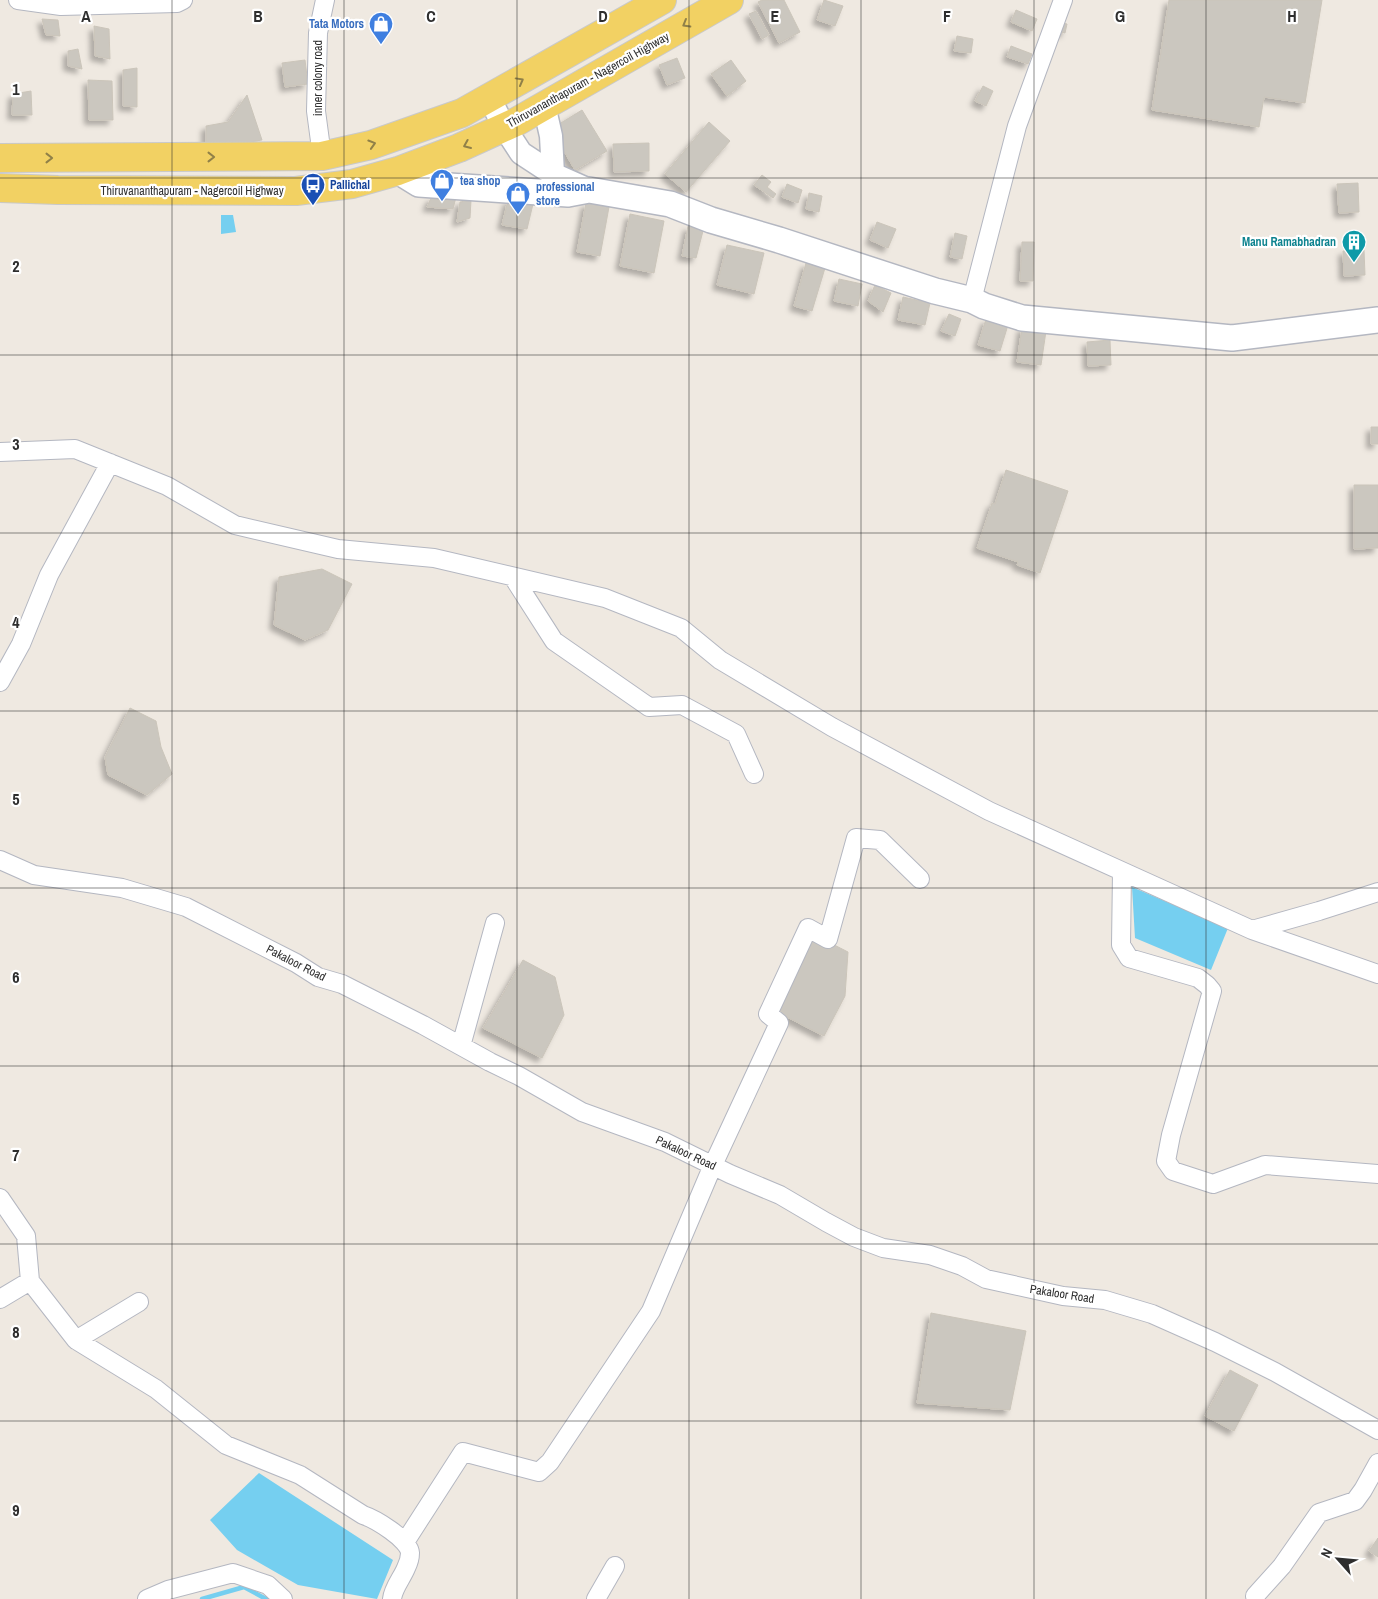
<svg xmlns="http://www.w3.org/2000/svg" width="1378" height="1599" viewBox="0 0 1378 1599" font-family="'Archivo Narrow',sans-serif">
	<style>
		.water { fill: #75cff0 }
		.lines { fill: none; stroke-linecap: round; stroke-linejoin: round }
		.stream { stroke: #75cff0; stroke-width: 4.5 }
		.building { fill: #cbc7bf; stroke: #cbc5ba; filter: url(#shadow) }
		.minor-casing { stroke: #b4b7c1; stroke-width: 20 }
		.tertiary-casing { stroke: #b4b7c1; stroke-width: 25 }
		.secondary-casing { stroke: #b4b7c1; stroke-width: 28 }
		.primary-casing { stroke: #c9c9c9; stroke-width: 30 }
		.minor { stroke: #fff; stroke-width: 18 }
		.tertiary { stroke: #fff; stroke-width: 22 }
		.secondary { stroke: #fff; stroke-width: 25 }
		.primary { stroke: #f2d163; stroke-width: 28 }
		.oneway { stroke: #908048 }
		.grid { fill: none; stroke: #2e2e2e; stroke-width: 1; stroke-opacity: 0.55 }
		.labels { text-anchor: middle; dominant-baseline: central; stroke-width: 4.5; stroke-linejoin: round; paint-order: stroke }
		.shop-label { font-size: 12px; font-weight: bold; fill: #366cbe; stroke: #fff; text-anchor: start }
		.street-label { font-size: 12px; fill: #2e2e2e; stroke: #fff }
		.transit-label { font-size: 12px; font-weight: bold; fill: #164399; stroke: #fff; text-anchor: start }
		.culture-label { font-size: 12px; font-weight: bold; fill: #0d838f; stroke: #fff; text-anchor: end }
		.grid-label { font-size: 16px; text-anchor: middle; font-weight: bold; fill: #2e2e2e; stroke: #fff; stroke-width: 4.5; stroke-linejoin: round; paint-order: stroke }
	</style>
	<defs>
		<filter id="shadow"><feDropShadow dx="-4.5" dy="4.5" stdDeviation="2.5" flood-color="#0004"/></filter>
	</defs>
	<rect width="100%" height="100%" fill="#efe9e1"/>
	<!-- water -->
	<path class="water" d="M221,215h12l3,17 -15,2z
		M1132,887l96,41 -17,42 -76,-32z
		M259,1473l134,87 -16,39 -79,-14 -61,-35 -27,-30z"/>
	<g class="lines">
		<!-- stream -->
		<path class="stream" d="M202,1599l42,-12 22,12"/>
	</g>
	<!-- building -->
	<path class="building" d="M762,0h22l16,32 -21,11 -21,-41z
		M824,0l19,6 -8,20 -18,-6z
		M1169,0h153l-17,103 -41,-6 -5,30 -107,-17z
		M1016,10l21,9 -5,12 -21,-9z
		M756,11l13,24 -7,4 -13,-25z
		M42,19l16,1 2,16 -14,-1z
		M1058,22l9,2 -2,9 -9,-2z
		M94,26l15,3 1,30 -15,-3z
		M957,36l16,3 -2,14 -17,-2z
		M1011,46l21,8 -4,10 -21,-7z
		M78,49l4,20 -14,-3v-15z
		M677,58l8,20 -18,7 -8,-20z
		M305,60l3,24 -23,3 -3,-24z
		M731,60l15,21 -19,15 -16,-22z
		M137,68v39l-14,-1v-36z
		M88,80l24,1 1,39h-24z
		M983,86l10,5 -7,15 -11,-5z
		M31,91l1,24h-20l1,-21z
		M247,95l15,45 -56,9v-23l22,-4z
		M582,110l25,41 -32,19 -24,-41z
		M709,122l21,19 -44,51 -21,-18z
		M649,143v28l-35,1 -1,-28z
		M762,175l9,7 -4,5 9,7 -3,4 -19,-13z
		M1358,183l1,29 -20,1 -2,-29z
		M787,184l15,6 -4,13 -16,-6z
		M809,193l13,3 -3,16 -13,-3z
		M456,197l-3,12 -26,-2 4,-9z
		M471,200l-1,18 -13,4 3,-20z
		M508,200l25,4 -6,25 -25,-4z
		M586,203l23,4 -9,49 -23,-4z
		M630,214l34,7 -10,52 -34,-7z
		M877,222l19,7 -8,19 -18,-8z
		M688,226l15,5 -7,27 -14,-2z
		M955,233l12,3 -5,23 -12,-2z
		M1022,242h12l-1,39h-13z
		M727,245l37,8 -10,41 -37,-9z
		M1364,250l1,25 -21,1 -1,-25z
		M806,263l19,5 -13,43 -18,-5z
		M839,279l23,5 -4,22 -24,-5z
		M875,285l16,8 -8,19 -15,-11z
		M903,297l27,6 -5,22 -27,-5z
		M949,314l12,5 -6,17 -14,-5z
		M986,319l22,6 -8,26 -22,-6z
		M1022,327l24,4 -5,34 -24,-3z
		M1110,340l1,25 -23,1 -1,-24z
		M1371,427h7v17h-7z
		M1006,470l62,21 -28,82 -23,-8 1,-3 -41,-14 15,-45 3,1z
		M1354,485h24v63l-24,1z
		M322,569l30,15 -24,46 -23,10 -31,-15 5,-48z
		M130,708l26,13 5,26 11,27 -25,21 -39,-20 -3,-18z
		M807,931l41,21 -3,44 -21,40 -51,-26z
		M523,960l32,17 9,38 -22,43 -59,-30z
		M931,1313l95,18 -16,79 -93,-7z
		M1230,1370l28,15 -24,46 -29,-15z
		M1378,1538v19l-9,-6z"/>
	<g class="lines">
		<defs>
			<path id="minor" d="M18,0l43,6 116,-3 6,-3
				M322,156l-6,-45 2,-78 7,-33
				M972,300l45,-174 46,-126
				M0,452l75,-3 92,37 68,39 103,24 96,9 171,40 76,30 39,32 112,67 157,84 263,119 67,-19 59,-19
				M513,577l41,64 95,66 33,-2 54,29 18,40
				M0,682l21,-38 28,-69 61,-112
				M0,860l34,15 88,13 64,19 110,56 22,14 24,7 81,41 67,37 29,14 63,36 83,30 65,32 50,21 46,27 28,15 29,11 47,7 32,11 24,13 77,17 42,4 47,14 63,28 60,30 103,58
				M1122,872l-1,73 8,13 69,20 9,7 5,6 -41,144 -5,26 7,10 40,13 52,-19 113,9
				M1252,930l126,44
				M461,1046l34,-123
				M0,1198l26,38 4,45
				M0,1299l30,-18 46,59 63,-38
				M76,1340l80,49 70,56 74,30 63,40c12,4 46,24 47,38 0,4 -2,11 -4,15 -4,10 -13,20 -14,31
				M405,1542l58,-90 76,20 11,-10 101,-151 62,-146 66,-142 -11,-9 40,-86 20,11 28,-101 24,2 40,39
				M1255,1596l27,-30 37,-53 36,-12 8,-11 15,-27
				M147,1599l21,-9 65,-17 35,12 15,14
				M596,1599l19,-33"/>
			<path id="tertiary" d="M489,97l15,30 17,26 32,21 36,16
				M544,105l7,31 2,38"/>
			<path id="secondary" d="M398,171l21,13 149,10 21,-4 81,14 41,16 68,20 156,51 37,9 12,6 38,12 210,20 146,-18"/>
			<path id="primary" d="M0,158l322,-2 49,-11 91,-32 200,-113
				M0,188l58,2 238,1 56,-7 46,-13 61,-23 57,-26 213,-122"/>
		</defs>
		<!-- minor casing -->
		<use href="#minor" class="minor-casing"/>
		<!-- tertiary casing -->
		<use href="#tertiary" class="tertiary-casing"/>
		<!-- secondary casing -->
		<use href="#secondary" class="secondary-casing"/>
		<!-- primary casing -->
		<use href="#primary" class="primary-casing"/>
		<!-- minor -->
		<use href="#minor" class="minor"/>
		<!-- tertiary -->
		<use href="#tertiary" class="tertiary"/>
		<!-- secondary -->
		<use href="#secondary" class="secondary"/>
		<!-- primary -->
		<use href="#primary" class="primary"/>
	</g>
	<!-- one-way arrows -->
	<defs><path id="oneway-chevron" d="M-2-3.5L2.5 0L-2 3.5" fill="none" stroke-width="1.6" stroke-linecap="round" stroke-linejoin="round" transform="scale(1.25)"/></defs>
	<g class="oneway">
		<use href="#oneway-chevron" transform="translate(686 24) rotate(150)"/>
		<use href="#oneway-chevron" transform="translate(520 81) rotate(-29)"/>
		<use href="#oneway-chevron" transform="translate(372 144) rotate(-17)"/>
		<use href="#oneway-chevron" transform="translate(467 145) rotate(157)"/>
		<use href="#oneway-chevron" transform="translate(211 157)"/>
		<use href="#oneway-chevron" transform="translate(49 158)"/>
	</g>
	<!-- grid -->
	<path class="grid" d="M172,0v1599M344,0v1599M517,0v1599M689,0v1599M861,0v1599M1034,0v1599M1206,0v1599M0,178h1378M0,355h1378M0,533h1378M0,711h1378M0,888h1378M0,1066h1378M0,1244h1378M0,1421h1378"/>
	<!-- icons -->
	<defs>
		<symbol id="shop-pin" viewBox="-11 -11 22 30"><path d="M0 17L-7.5 6A9.5 9.5 0 1 1 7.5 6Z" fill="#3f7fe0" stroke="#fff"/><path d="M-5-2.5h2.3a2.7 3.5 0 0 1 5.4 0H5L5.5 6h-11ZM-1.5-2.5h3a1.5 2.3 0 0 0-3 0Z" fill="#fff"/></symbol>
		<symbol id="bus-pin" viewBox="-11 -11 22 30"><path d="M0 17L-7.5 6A9.5 9.5 0 1 1 7.5 6Z" fill="#1a4fb4" stroke="#fff"/><path d="M-5-6H5V4H4V6H2V4H-2V6H-4V4H-5ZM-3.5-4V0h7V-4ZM-3.5 1.2v1.5H-2V1.2ZM2 1.2v1.5H3.5V1.2Z" fill="#fff"/></symbol>
		<symbol id="building-pin" viewBox="-11 -11 22 30"><path d="M0 17L-7.5 6A9.5 9.5 0 1 1 7.5 6Z" fill="#0f9aa8" stroke="#fff"/><path d="M-4-6H4V6H1V3H-1V6H-4ZM-2.5-4.3h1.7v1.8h-1.7ZM.8-4.3h1.7v1.8H.8ZM-2.5-1h1.7V.8h-1.7ZM.8-1h1.7V.8H.8Z" fill="#fff"/></symbol>
	</defs>
	<g fill-rule="evenodd">
		<use href="#shop-pin" x="367" y="10" width="28" height="38"/>
		<use href="#shop-pin" x="428" y="167" width="28" height="38"/>
		<use href="#bus-pin" x="299" y="171" width="28" height="38"/>
		<use href="#shop-pin" x="504" y="180" width="28" height="38"/>
		<use href="#building-pin" x="1340" y="228" width="28" height="38"/>
	</g>
	<g class="labels">
		<!-- shop labels -->
		<g class="shop-label">
			<text x="364" y="24" text-anchor="end">Tata Motors</text>
			<text x="460" y="181">tea shop</text>
			<text x="536" y="187">professional<tspan x="536" dy="14">store</tspan></text>
		</g>
		<!-- street labels -->
		<g class="street-label">
			<text transform="translate(318 78) rotate(-90)">inner colony road</text>
			<text transform="translate(588 80) rotate(-29)">Thiruvananthapuram - Nagercoil Highway</text>
			<text x="192" y="191">Thiruvananthapuram - Nagercoil Highway</text>
			<text transform="translate(296 963) rotate(27)">Pakaloor Road</text>
			<text transform="translate(686 1153) rotate(25)">Pakaloor Road</text>
			<text transform="translate(1062 1294) rotate(9)">Pakaloor Road</text>
		</g>
		<!-- transit labels -->
		<g class="transit-label">
			<text x="330" y="185">Pallichal</text>
		</g>
		<!-- culture labels -->
		<g class="culture-label">
			<text x="1336" y="242">Manu Ramabhadran</text>
		</g>
	</g>
	<g class="grid-label">
		<text x="86" y="22">A</text>
		<text x="258" y="22">B</text>
		<text x="431" y="22">C</text>
		<text x="603" y="22">D</text>
		<text x="775" y="22">E</text>
		<text x="947" y="22">F</text>
		<text x="1120" y="22">G</text>
		<text x="1292" y="22">H</text>
		<text x="16" y="95">1</text>
		<text x="16" y="272">2</text>
		<text x="16" y="450">3</text>
		<text x="16" y="628">4</text>
		<text x="16" y="805">5</text>
		<text x="16" y="983">6</text>
		<text x="16" y="1161">7</text>
		<text x="16" y="1338">8</text>
		<text x="16" y="1516">9</text>
	</g>
	<!-- north arrow -->
	<g transform="translate(1338 1559) rotate(297)" stroke="#ffffff" stroke-width="4" paint-order="stroke">
	<path d="M0-4L9 19L0 12L-9 19Z" fill="#2e2e2e"/>
	<text y="-8" font-size="14" font-weight="bold" text-anchor="middle" fill="#2e2e2e">N</text>
	</g>
</svg>
